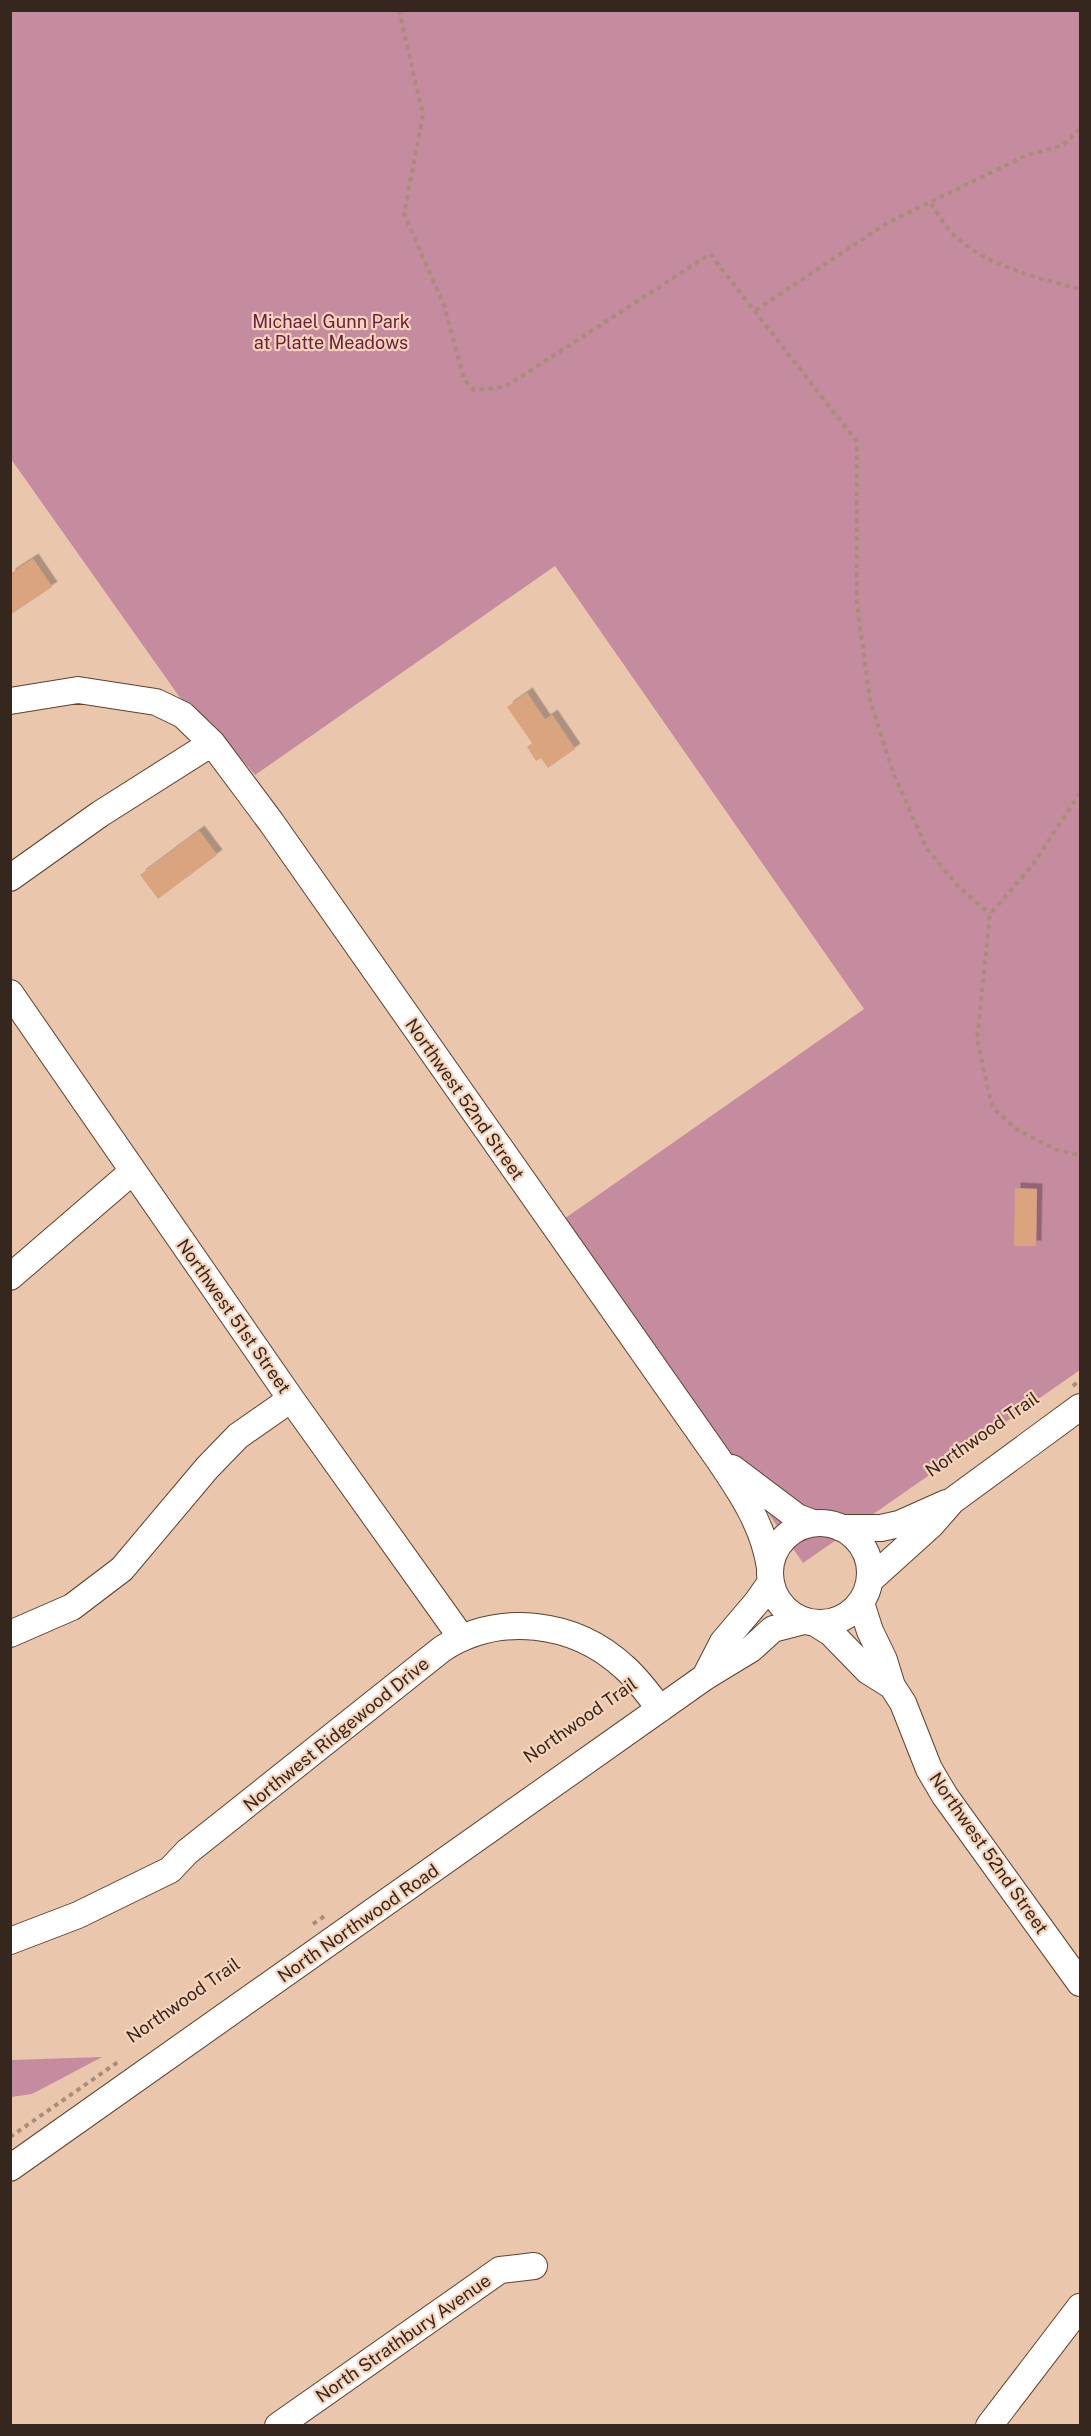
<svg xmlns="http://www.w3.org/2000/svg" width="1091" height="2436" viewBox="0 0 1091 2436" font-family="'Public Sans',sans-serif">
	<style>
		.green { fill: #c58b9f }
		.building { fill: #d9a47e; filter: url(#shadow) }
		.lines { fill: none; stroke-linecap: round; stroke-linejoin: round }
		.minor-casing { stroke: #5f412c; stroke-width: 28 }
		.path { stroke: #a98d7a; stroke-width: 4; stroke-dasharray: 4.5 4.5; stroke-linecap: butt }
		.minor { stroke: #fff; stroke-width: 26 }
		.labels { text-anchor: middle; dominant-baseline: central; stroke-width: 4.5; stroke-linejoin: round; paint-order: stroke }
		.park-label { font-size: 18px; fill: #6b2142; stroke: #f7d3ba }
		.street-label { font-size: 18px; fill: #35271e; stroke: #f7d3ba }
	</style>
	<defs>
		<filter id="shadow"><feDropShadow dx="5.5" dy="-5.5" stdDeviation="0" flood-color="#0004"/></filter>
	</defs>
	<rect width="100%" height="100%" fill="#eac6ad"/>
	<!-- green -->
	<path class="green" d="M10,11h1070v1359l-277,193 -239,-344 300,-210 -309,-443 -300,209 -44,-52 -30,-24 -170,-240z
		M102,2057l-70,37 -21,3v-37z"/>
	<!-- building -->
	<path class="building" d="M33,559l19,28 -42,28v-41z
		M527,693l18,27 7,-5 23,34 -27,19 -7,-10 -5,3 -9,-14 5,-4 -25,-36z
		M199,831l18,24 -59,44 -18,-24z
		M1015,1188l22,1 -1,57h-22z"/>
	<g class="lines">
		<defs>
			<path id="minor" d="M10,701l68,-11 78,12 27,13 29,28 59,79 446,635c24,35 47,69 53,111
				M10,878l90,-64 112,-71
				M10,993l281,406 170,238
				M10,1277l123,-106
				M732,1468l65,49 16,6
				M770 1573a50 50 0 1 1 100 0a50 50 0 1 1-100 0Z
				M841,1528h40l18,-4 47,-21
				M870,1580l62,-56 20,-23 128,-94
				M861,1603l9,28 14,29 8,26 11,17 26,66 16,27 135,187
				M815,1623l16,10 37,38 24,15
				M10,1634l62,-27 50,-38 85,-101 31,-32 53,-37
				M705,1677l18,-35 34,-40 14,-20
				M10,1941l68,-26 92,-45 17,-18 255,-203c57,-37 132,-28 182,18 14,12 25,28 36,42
				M10,2168l695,-491 46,-28 22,-20 31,-8
				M278,2426l222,-156 34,-4
				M989,2426l91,-119"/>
		</defs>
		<!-- minor casing -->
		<use href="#minor" class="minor-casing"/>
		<!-- path -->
		<path class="path" d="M399,10l24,105 -19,99 40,91 20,74 10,11 31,-3 205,-133 147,188v163l13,95 24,75 33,74 33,39 30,26
			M931,204c6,8 12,19 19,27 31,34 87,47 130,58
			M756,310l131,-87 140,-68 36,-10 17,-16
			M1080,793l-48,73 -42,48 -13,125 15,68 24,22 41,21 23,5
			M1073,1386l7,-6
			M313,1924l13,-9
			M10,2137l108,-75"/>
		<!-- minor -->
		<use href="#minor" class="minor"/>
	</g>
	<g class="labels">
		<!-- park labels -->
		<g class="park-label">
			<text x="331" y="321">Michael Gunn Park<tspan x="331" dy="21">at Platte Meadows</tspan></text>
		</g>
		<!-- street labels -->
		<g class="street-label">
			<text transform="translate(465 1099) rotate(55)">Northwest 52nd Street</text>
			<text transform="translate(234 1316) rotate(55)">Northwest 51st Street</text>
			<text transform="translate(982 1434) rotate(-35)">Northwood Trail</text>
			<text transform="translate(580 1720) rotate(-35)">Northwood Trail</text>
			<text transform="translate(336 1734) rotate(-39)">Northwest Ridgewood Drive</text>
			<text transform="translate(989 1853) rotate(55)">Northwest 52nd Street</text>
			<text transform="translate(358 1923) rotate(-35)">North Northwood Road</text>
			<text transform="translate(183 2000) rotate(-35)">Northwood Trail</text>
			<text transform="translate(403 2338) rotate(-35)">North Strathbury Avenue</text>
		</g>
	</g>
	<!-- border -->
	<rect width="1091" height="2436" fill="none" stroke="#35271e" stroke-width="24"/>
</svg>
